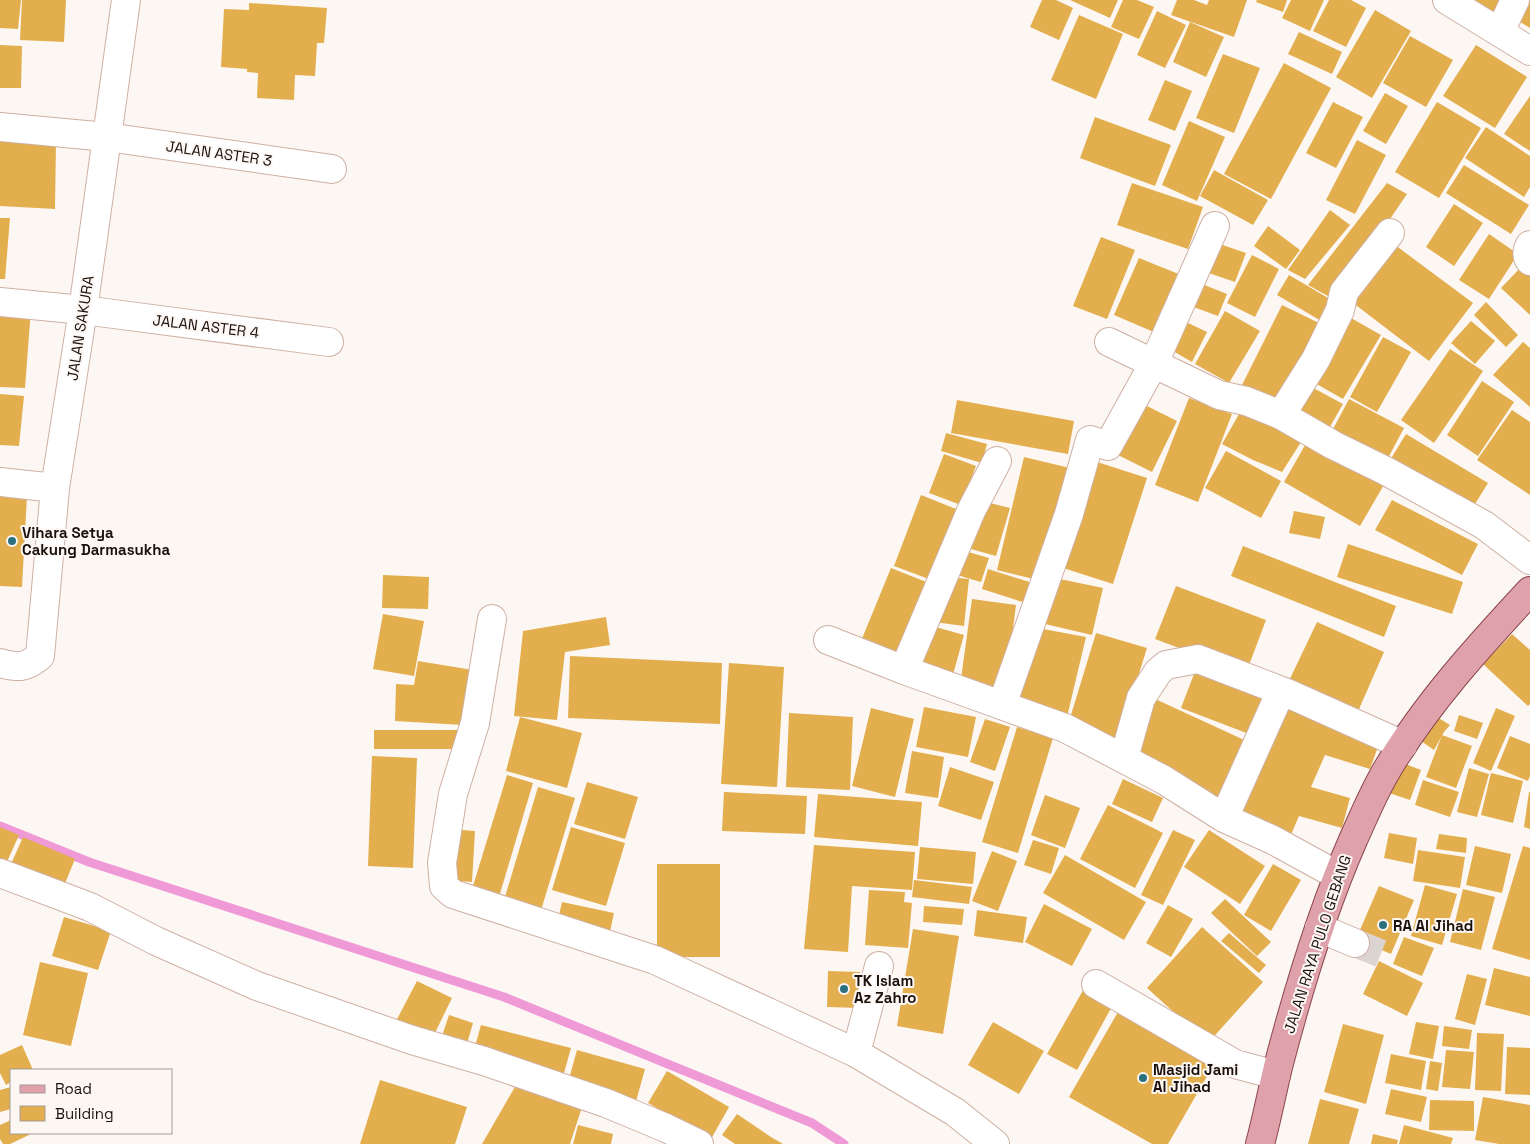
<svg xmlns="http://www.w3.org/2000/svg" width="1530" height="1144" viewBox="0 0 1530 1144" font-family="'Space Grotesk',sans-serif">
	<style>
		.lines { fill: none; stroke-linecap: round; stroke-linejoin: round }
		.stream { stroke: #f099d7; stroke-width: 9 }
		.building { fill: #e3ae4d }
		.street-tunnel { stroke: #dbd4d1; stroke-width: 28; stroke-dasharray: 28 14; stroke-linecap: butt }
		.street-casing { stroke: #ceb0a2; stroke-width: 30 }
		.primary-casing { stroke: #8c464e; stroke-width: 30 }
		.street { stroke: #fff; stroke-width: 28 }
		.primary { stroke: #dfa1aa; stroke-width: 28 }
		.poi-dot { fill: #2b707f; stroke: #fdf7f4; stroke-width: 2 }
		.labels { text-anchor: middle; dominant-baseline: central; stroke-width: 4; stroke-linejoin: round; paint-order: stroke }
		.street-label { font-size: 15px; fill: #1b110c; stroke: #fdf7f4 }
		.poi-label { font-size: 15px; font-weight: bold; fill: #1b110c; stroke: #fdf7f4; text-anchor: start }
	</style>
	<rect width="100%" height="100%" fill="#fdf7f4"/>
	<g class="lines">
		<!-- stream -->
		<path class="stream" d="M0,826l89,36 415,135 308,126 32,21"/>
	</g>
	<!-- building -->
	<path class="building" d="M0,0h21l-3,29 -18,-1z
		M22,0h44l-2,42 -44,-2z
		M1042,0h14l17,8 -14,32 -29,-13z
		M1070,0h48l-8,18z
		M1123,0h14l17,7 -15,32 -28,-12z
		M1177,0h17l13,5 2,-5h38l-13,37 -63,-22z
		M1257,0h30l-4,12 -27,-10z
		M1291,0h33l-14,31 -28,-13z
		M1329,0h22l15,8 -20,39 -33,-16z
		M1473,0h34l-8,15z
		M1520,0h10v28l-20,-12z
		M249,3l78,5 -3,35h-7l-2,33 -20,-1 -1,25 -37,-2 1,-25 -11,-1v-3l-26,-2 3,-58 25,1z
		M1375,10l36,21 -39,67 -36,-21z
		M1157,11l29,14 -21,43 -28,-13z
		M1079,15l44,19 -27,65 -45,-19z
		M1190,22l34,15 -18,40 -33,-15z
		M1299,32l43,20 -10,22 -44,-20z
		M1410,36l43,24 -27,47 -43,-24z
		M0,45l22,1 -1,42h-21z
		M1476,45l51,32 -32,51 -52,-32z
		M1223,54l37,14 -26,65 -38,-15z
		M1284,63l47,25 -60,111 -47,-25z
		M1165,80l27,11 -17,40 -27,-11z
		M1385,93l23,13 -22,38 -23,-13z
		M1530,96v55l-26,-17z
		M1333,102l30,15 -27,51 -30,-15z
		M1437,102l44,26 -42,70 -44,-26z
		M1095,117l76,28 -16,41 -75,-28z
		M1189,121l36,16 -28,64 -35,-16z
		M1486,127l44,29v31l-6,10 -59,-39z
		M0,136l56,5 -1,68 -55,-3z
		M1357,140l29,15 -31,59 -29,-14z
		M1464,165l65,40 -18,29 -65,-41z
		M1214,170l54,30 -15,25 -53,-29z
		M1132,183l71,24 -15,42 -71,-24z
		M1387,183l20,11 -72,106 -27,-15z
		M1454,204l29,19 -29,43 -28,-19z
		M1330,210l20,15 -45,54 -17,-9z
		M0,218h10l-5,61h-5z
		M1268,226l32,24 -14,19 -32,-23z
		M1489,234l29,20 -29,45 -30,-19z
		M1101,237l34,13 -28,69 -34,-13z
		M1387,239l86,64 -44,58 -85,-65z
		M1214,242l32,11 -11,29 -32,-11z
		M1252,255l27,14 -24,48 -28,-14z
		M1139,258l42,17 -25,58 -42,-18z
		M1524,264l6,6v45l-29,-27z
		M1289,275l51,30 -12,20 -51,-30z
		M1197,282l30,12 -9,22 -30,-11z
		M1486,302l32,33 -12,12 -32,-32z
		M1282,305l41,20 -39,81 -42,-21z
		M0,307l31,2 -6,79 -25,-1z
		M1225,311l35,20 -31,52 -34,-19z
		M1344,314l37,21 -38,64 -37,-21z
		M1471,321l24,20 -20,23 -24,-21z
		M1188,323l19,9 -15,30 -19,-11z
		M1383,337l28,15 -34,60 -27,-15z
		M1523,342l7,6v59l-37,-32z
		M1450,349l33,22 -49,72 -33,-23z
		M1482,381l32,21 -36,54 -31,-21z
		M1306,384l37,20 -16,28 -37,-20z
		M0,394l24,2 -5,50 -19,-1z
		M1189,398l43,16 -34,88 -43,-17z
		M1349,399l55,29 -17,32 -55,-29z
		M957,400l117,21 -6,33 -117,-21z
		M1143,404l34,17 -25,51 -34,-17z
		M1243,407l60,32 -21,33 -29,-12 -31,-16z
		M1512,410l18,12v73l-53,-35z
		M946,433l41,11 -5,19 -41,-12z
		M1406,434l82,49 -16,26 -82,-49z
		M1308,440l77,43 -25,43 -76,-44z
		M1226,451l55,30 -20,37 -56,-30z
		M944,454l32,12 -15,39 -32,-12z
		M1024,457l46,11 -28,113 -45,-11z
		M1094,461l53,17 -34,106 -53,-17z
		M0,495l27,1 -5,91 -22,-1z
		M921,495l40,16 -27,70 -40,-15z
		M978,500l32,8 -14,48 -36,-10z
		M1392,500l86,44 -16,31 -87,-45z
		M1294,511l31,6 -5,22 -31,-6z
		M1348,544l115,38 -11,32 -115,-37z
		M1243,546l153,60 -12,31 -153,-61z
		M958,549l31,9 -8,24 -31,-9z
		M891,568l43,17 -30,74 -43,-18z
		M988,569l51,16 -7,20 -50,-16z
		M383,575l46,2 -1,32 -46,-1z
		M946,577l23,2 -5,47 -30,-4z
		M1055,578l48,10 -11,47 -47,-11z
		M1176,586l90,34 -20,53 -91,-34z
		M972,599l44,6 -11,86 -45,-5z
		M383,614l41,7 -10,55 -41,-7z
		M606,617l4,28 -45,7 -8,68 -43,-4 9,-85z
		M1317,622l67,30 -28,64 -69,-31z
		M925,624l39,11 -12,43 -39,-10z
		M1038,628l48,9 -19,80 -49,-16z
		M1096,633l51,15 -30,96 -50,-16z
		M1512,634l18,16v54l-2,2 -45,-42z
		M570,656l152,7 -2,61 -152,-6z
		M418,661l55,9 -10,55 -68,-4 1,-37 18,1z
		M1199,661l76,29 -18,47 -76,-29z
		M729,663l55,4 -7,120 -56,-3z
		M1281,697l99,44 -10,28 -45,-14 -14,32 39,11 -8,30 -43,-12 -12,28 -58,-25z
		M1153,698l100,46 -27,59 -101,-45z
		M924,707l52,10 -8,40 -52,-10z
		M871,708l43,11 -19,78 -43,-11z
		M1496,708l19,8 -24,55 -18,-8z
		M789,713l64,4 -3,73 -64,-3z
		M1459,715l24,8 -6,16 -23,-8z
		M520,717l62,16 -15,55 -61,-17z
		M1437,717l13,8 -6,7 -10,18 -13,-9z
		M985,719l25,8 -15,44 -25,-9z
		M1017,727l36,11 -35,115 -36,-11z
		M374,730h85v19h-85z
		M1442,735l30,11 -16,42 -30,-11z
		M1510,736l20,8v32l-2,5 -31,-13z
		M912,751l32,6 -6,41 -33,-5z
		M372,756l45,2 -4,110 -45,-2z
		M1400,762l21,8 -11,30 -21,-7z
		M950,767l44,15 -13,38 -43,-14z
		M1469,768l20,6 -12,43 -20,-5z
		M1491,773l32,8 -10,42 -32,-8z
		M507,775l26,8 -37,124 -27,-8z
		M1123,779l40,19 -11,24 -40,-18z
		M1423,780l36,12 -9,25 -35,-12z
		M587,782l51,15 -13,42 -51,-15z
		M538,787l37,11 -36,119 -37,-10z
		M724,792l83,4 -2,38 -83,-3z
		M1529,792h1v37l-6,-2z
		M818,794l104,8 -4,44 -104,-9z
		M1045,795l35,13 -15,40 -34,-13z
		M1108,805l55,28 -28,55 -55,-29z
		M0,827l19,8 -17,38 -2,-1z
		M571,827l54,16 -19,63 -54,-16z
		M450,829l25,2 -3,51 -26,-2z
		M1173,830l22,10 -32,65 -22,-10z
		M1209,830l56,36 -25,38 -56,-37z
		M1389,833l28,5 -4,26 -29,-6z
		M1439,834l28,4 -1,15 -30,-4z
		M23,837l52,22 -11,27 -53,-22z
		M1033,840l26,8 -8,26 -27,-9z
		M814,845l101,7 -3,38 -60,-4 -4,66 -44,-3z
		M1475,846l36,8 -9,39 -36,-8z
		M1523,846l7,2v112l-38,-11z
		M920,847l56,5 -3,32 -56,-5z
		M1418,850l47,7 -5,31 -47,-7z
		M992,851l25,10 -19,50 -26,-10z
		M1065,855l81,47 -22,38 -81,-47z
		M657,864h63v93h-63z
		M1273,864l28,16 -30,51 -27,-16z
		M914,880l58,7 -3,17 -57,-7z
		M1425,885l32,9 -15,51 -31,-9z
		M1379,886l35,14 -23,54 -35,-15z
		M1463,889l32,8 -14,53 -31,-8z
		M869,890l36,2 -1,10 8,1 -4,45 -43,-3z
		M1225,899l46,43 -14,14 -46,-43z
		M562,902l52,11 -5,23 -52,-12z
		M1044,904l48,25 -20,37 -47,-24z
		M1168,905l25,14 -22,38 -25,-14z
		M924,906l40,3 -2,16 -39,-3z
		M977,910l50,7 -4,26 -49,-7z
		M64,917l47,14 -13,39 -46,-14z
		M1202,927l61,55 -55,61 -61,-55z
		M913,929l46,7 -16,98 -46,-8z
		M1229,933l37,32 -7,8 -38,-32z
		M1404,937l30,11 -12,28 -29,-12z
		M1379,961l44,22 -16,33 -44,-22z
		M40,962l48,11 -17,73 -48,-11z
		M1494,968l36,9v39l-45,-11z
		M828,971l32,1v36l-33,-1z
		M1467,974l20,5 -12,46 -20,-6z
		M417,981l35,17 -21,43 -36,-18z
		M1086,985l29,16 -38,69 -30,-16z
		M1122,1005l95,54 -49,85h-16l-83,-47z
		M449,1015l24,8 -7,24 -25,-8z
		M993,1022l51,29 -25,43 -51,-29z
		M1416,1022l23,4 -6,33 -24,-5z
		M1343,1024l41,11 -18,69 -42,-12z
		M481,1025l90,23 -9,32 -90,-23z
		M1444,1026l28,4 -3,19 -27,-3z
		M1477,1033l27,1 -3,57 -26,-1z
		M22,1045l11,25h-22v12l-5,3 -6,-12v-18z
		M1507,1047l23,1v47l-25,-1z
		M577,1050l68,19 -10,36 -68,-19z
		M1446,1050l28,2 -4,37 -28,-2z
		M1391,1054l35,7 -5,29 -36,-7z
		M1430,1061l12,2 -4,28 -12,-2z
		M667,1071l62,36 -18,32 -63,-36z
		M380,1080l87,27 -12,37h-95z
		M516,1085l66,22 -12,37h-88z
		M11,1087v22l-11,3v-22z
		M1391,1089l36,8 -6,25 -36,-8z
		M1483,1097l47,8v39h-31l-24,-4z
		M1320,1099l39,10 -10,35h-41z
		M1430,1100l44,1v30l-45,-1z
		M737,1114l34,23 12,7h-48l-13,-9z
		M11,1120v13h22l-23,11h-7l-3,-5v-14z
		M578,1125l35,9 -2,10h-38z
		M1404,1125l49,13 -2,6h-52z
		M1373,1134l25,6 -1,4h-26z"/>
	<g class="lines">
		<!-- street-tunnel -->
		<path class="street-tunnel" d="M1355,943l37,15"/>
		<defs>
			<path id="street" d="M1447,0l83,51
				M1500,32l15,-32
				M0,127l107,10 225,32
				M1530,245c-3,5 -4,11 0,16
				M0,302l83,8 246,32
				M1109,342l110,53 27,6 35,14 52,30 53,26 98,54 46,35
				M1281,415l35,-56 24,-49 4,-18 46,-59
				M0,482l55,6
				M492,619l-17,104 -22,71 -11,69 2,23 9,8 202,66 117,54 84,39 99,59 40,32
				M828,640l76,30 161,58 99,52 60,38 49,22 64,35
				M0,663c19,5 25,5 40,-7l15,-168 28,-178 43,-310
				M904,670l67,-159 26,-50
				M1002,705l67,-191 21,-74 18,6 46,-83 61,-137
				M1124,758l17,-60 17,-26 8,-7 32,-6 89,34 116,52
				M1224,818l57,-127
				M0,873l90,34 66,34 101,45 155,54 72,21 122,42 60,25 33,16
				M1319,928l36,15
				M1096,984l139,80 41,11
				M856,1053l23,-87"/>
			<path id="primary" d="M1260,1144c7,-26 12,-52 18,-77 20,-77 43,-154 75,-227 11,-24 21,-49 35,-72 39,-65 90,-121 142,-177"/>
		</defs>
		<!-- street casing -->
		<use href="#street" class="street-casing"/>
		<!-- primary casing -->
		<use href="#primary" class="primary-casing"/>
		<!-- street -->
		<use href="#street" class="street"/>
		<!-- primary -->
		<use href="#primary" class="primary"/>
	</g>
	<!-- markers -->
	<g class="poi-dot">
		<circle cx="12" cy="541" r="5"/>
		<circle cx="1383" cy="925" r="5"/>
		<circle cx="844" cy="989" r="5"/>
		<circle cx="1143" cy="1078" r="5"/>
	</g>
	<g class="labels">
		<!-- street labels -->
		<g class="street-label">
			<text transform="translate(219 153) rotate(8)">JALAN ASTER 3</text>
			<text transform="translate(206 326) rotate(7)">JALAN ASTER 4</text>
			<text transform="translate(80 328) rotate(-81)">JALAN SAKURA</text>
			<text transform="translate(1317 944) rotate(-72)">JALAN RAYA PULO GEBANG</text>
		</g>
		<!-- poi labels -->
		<g class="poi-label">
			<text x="22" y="532">Vihara Setya<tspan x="22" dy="17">Cakung Darmasukha</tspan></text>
			<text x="1393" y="925">RA Al Jihad</text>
			<text x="854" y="980">TK Islam<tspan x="854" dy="17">Az Zahro</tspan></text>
			<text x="1153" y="1069">Masjid Jami<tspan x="1153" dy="17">Al Jihad</tspan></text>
		</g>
	</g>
	<!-- legend -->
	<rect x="10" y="1069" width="162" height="65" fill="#fdf7f4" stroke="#a39b97"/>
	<rect x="20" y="1085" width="25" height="8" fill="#dfa1aa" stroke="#a39b97"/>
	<text x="55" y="1094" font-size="15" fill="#1b110c">Road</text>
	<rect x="20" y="1106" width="25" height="15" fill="#e3ae4d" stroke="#a39b97"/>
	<text x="55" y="1119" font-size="15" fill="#1b110c">Building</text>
</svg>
